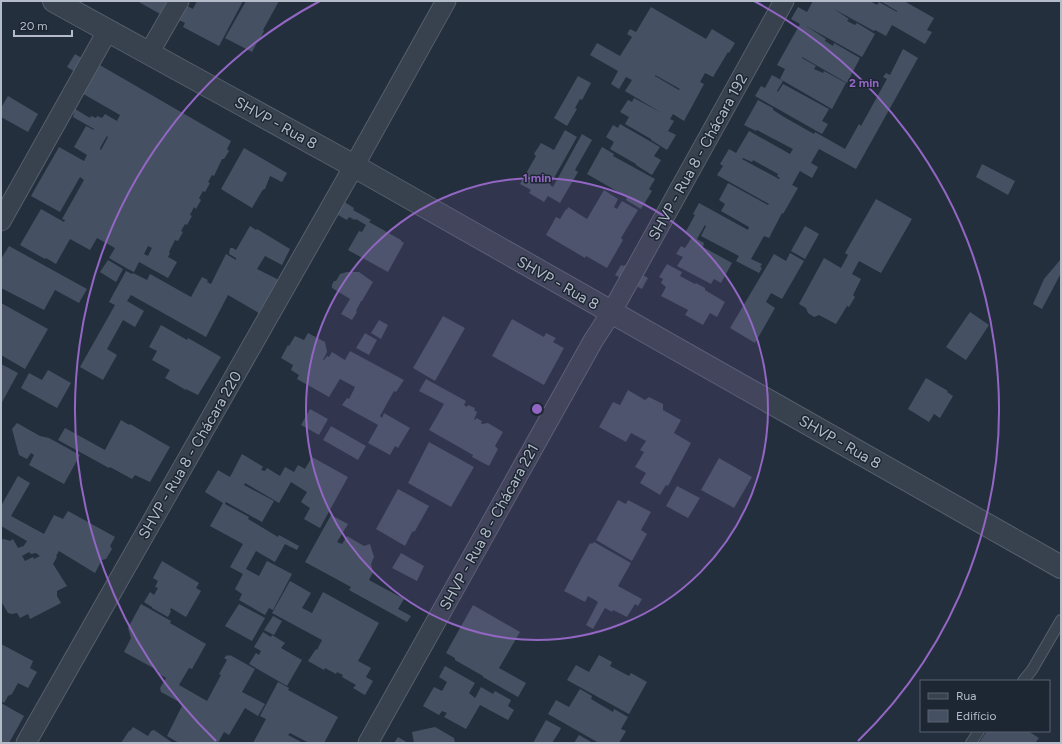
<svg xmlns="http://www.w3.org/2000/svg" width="1062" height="744" viewBox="0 0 1062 744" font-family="Figtree,sans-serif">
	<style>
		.building { fill: #455162; fill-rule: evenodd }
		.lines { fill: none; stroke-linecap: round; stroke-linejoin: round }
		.service-casing { stroke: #565f6c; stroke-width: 12 }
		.minor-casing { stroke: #565f6c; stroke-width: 21 }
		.tertiary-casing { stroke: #565f6c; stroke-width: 24 }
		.service { stroke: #38414e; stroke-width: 10 }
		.minor { stroke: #38414e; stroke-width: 19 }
		.tertiary { stroke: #38414e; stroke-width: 22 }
		.ring { fill: none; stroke: #9266c3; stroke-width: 2 }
		.labels { text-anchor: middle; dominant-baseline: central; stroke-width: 3; stroke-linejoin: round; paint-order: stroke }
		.street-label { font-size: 15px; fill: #b4bcc9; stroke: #1d2633 }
		.centre { fill: #9266c3; stroke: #1d2633; stroke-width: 2 }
		.ring-label { font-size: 12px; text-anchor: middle; font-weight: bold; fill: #9266c3; stroke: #1d2633; stroke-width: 3; stroke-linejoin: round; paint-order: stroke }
	</style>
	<rect width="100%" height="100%" fill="#242f3e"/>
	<!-- building -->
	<path class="building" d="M137,1h41l15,8 4,-8h46l-24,45 -36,-19 2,-4 -18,-9 -5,1z
		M246,1h33l-16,29 1,1 -4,8h-1l-7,13 -27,-14z
		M813,1l7,1v-1h50l7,4 2,-3 18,10v-1l-17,-10h24l30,17 -7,12 5,2 -7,12 -33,-19 -6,11 -11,-6 -1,1 -40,-22 15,10 -2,2 8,4 2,-2 18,11 -13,23 -56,-31 20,13 -1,2 8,5 1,-3 26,15 -13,25 -45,-26v1l14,8 -2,3 9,4 1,-2 22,12 -14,26 -52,-30 5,-10 -8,-4 23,-41 -9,-5 7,-12 9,5z
		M651,7l55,32 6,-10 23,14 -6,10 -1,-1 -15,25 -8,-4 -5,9 4,2 -20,37 -11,-7 -3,5 4,2 -6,10 8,4 -9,15 -16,-10v-1l-26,-15 4,-7 -9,-5 8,-12 4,2 2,-4 28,15 -37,-22 7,-11 -6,-3 -7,12 -8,-5 7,-13 -28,-16 7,-12 23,13 12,-19 -5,-3 3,-5 6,3zM655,75l25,14 -1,1 -24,-14z
		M903,49l15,9 -62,111 -37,-20 -8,14 7,4 -6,11 -12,-7 -8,14 6,3 -15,26 -1,-1 -13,25 -5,-2 -13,23 11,5 -2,3 2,1 -3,5 -23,-12 3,-5 -38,-20 5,-10 -1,-1 -8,14 7,4 -1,4 29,16 -11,20 -7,-4 -3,5 -34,-18 6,-9 -7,-3 5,-8 4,2 7,-11 -7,-4 10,-18 -2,-1 6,-11 49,27 1,-3 -28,-16 4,-7 -6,-4 9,-17 40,22 1,-1 -52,-29 6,-9 -3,-2 9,-15 7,4 13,-22 41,23 3,-5 -36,-19 -1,1 -12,-6 14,-25 15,8v2l11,7 30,17 1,-2 30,17 14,-25 2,2 26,-47 -4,-2 3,-4 4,2zM743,158l9,4 1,-2 25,14 -1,2 3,2 -1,1 -37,-20z
		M75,54l10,6 13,4 133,77 -4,8 2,2 -5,8h-2l-8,17 -2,-1 -4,7 2,1 -5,9 -2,-1 -4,7 2,2 -5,9 -2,-2 -4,8 2,1 -5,9 -2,-1 -4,7 2,1 -5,9 -3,-1 -6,12 1,1 -2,4 9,5 -9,16 -29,-16 -5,10 -6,-3 -19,-11 6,-10 -18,-10 -7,12 -20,-11 -14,25 -10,-6 -1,1 -25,-14 21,-36 23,13 1,-2 -3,-1 22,-39 -4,-3 -20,35 -29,-16 28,-49 25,14 3,-6 -13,-8 12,-21 8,4v-1l-21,-12 2,-8 15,9 1,-2 5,2 1,-2 5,2 3,-4 12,7 3,-6 -40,-23 7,-13 -20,-12zM107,136l1,1 -7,13 -1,-1 1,-3zM148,246l4,2 -4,8 -4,-2z
		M772,75l11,6 -6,10 1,1 5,-8 46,25 -7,12 6,3 -6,10 -67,-38 6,-10 4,2z
		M578,76l13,7 -9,17 -2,-1 -5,9 2,1 -10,17 -13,-8z
		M8,96l30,18 -10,18 -27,-15v-9z
		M620,124l40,23 -6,9 7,4 -9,15 -16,-10v-1l-26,-15 4,-7 -8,-5 7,-12 5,3z
		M565,130l12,7 -27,48 3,2 29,-53 10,6 -17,30 3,2 -18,31 -12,-7 -4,6 -15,-9 2,-3 -11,-6 16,-28 -2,-2 7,-11 13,7z
		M602,147l12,7 -1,2 42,23 -6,10 3,2 -11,18 -15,-9 1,-3 -40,-23z
		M244,148l43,25 -5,9 -12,-6 -5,13h-1l-2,2 -10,17 -31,-19z
		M982,164l33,17 -7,14 -32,-18z
		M604,190l14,9 -4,8 3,2 5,-8 16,9 -17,28 2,2 -16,28 -21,-12 -1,2 -39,-23 10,-18 4,2 6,-10 1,1 1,-3 19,12z
		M338,198l16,10 -1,2 18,10 -2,2 32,18v1l3,2 -16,29 -40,-22 11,-19 3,1 4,-7 -10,-6 -1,1 -6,-3 -2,3 -16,-9z
		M876,199l36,20 -31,54 -22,-12 -7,13 9,5 -8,16 2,2 -6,10 -2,-1 -11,18 -17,-9 -5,2 -6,-4 -2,-5 -7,-4 25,-46 17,10 7,-13 -3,-2z
		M250,226l6,4 1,-1 33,20 -8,16 -17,-9 -8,13 26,13 -19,34 -36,-21 -22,42 -75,-42 -4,6 17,10 -9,16 -12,-7 -16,29 10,6 -14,25 -23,-13 35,-62 -6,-3 17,-31 6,3 1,-1 14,7 3,-6 41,23 11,-20 6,3 -1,2 4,2 15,-30 10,6v-2l-7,-4 1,-6h3l3,2z
		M805,226l14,8 -14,25 -14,-8z
		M9,246l78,43 -8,14 -24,-13 -11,20 -43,-22v-29z
		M790,253l14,8 -22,38 -11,-6 -5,9 9,6 -20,35 -25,-15 44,-74 12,7z
		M1061,259v17l-1,-1 -18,34 -9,-5 11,-25z
		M108,260l15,9 -7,13 -16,-10z
		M667,264l15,8 -2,4 15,8 1,-1 9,5v2l20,12 -8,15 -7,-4 -7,12 -18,-10 3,-5 -27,-14 5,-9 -5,-4 2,-4 -4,-2z
		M621,265l3,1v-1l12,6 1,-2 7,4 -1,2 5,3 -6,11 -27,-14z
		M347,272h12l14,10 -11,19h-1l-5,10 1,1 -5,8 -11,-6 9,-15 -18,-11v-3l2,-4h2l4,-7z
		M1,303l47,26 -23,40 -24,-14z
		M970,312l19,13 -23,35 -20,-13z
		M443,316l22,12 -30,53 -22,-13z
		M512,319l32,18 2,-4 10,5 -3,4 11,6 -20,37 -52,-29z
		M379,320l9,5 -7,14 -10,-6z
		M161,325l26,15 1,-2 33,19 -23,38 -12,-6v1l-21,-12 5,-8 -18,-10 5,-9 -8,-4z
		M308,333l17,9 2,10 -4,8h1l3,-4 2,1 3,-5 13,8 5,-9 54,29 -8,12 -2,-1 -14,25 2,2 2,-5 26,15 -12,20 -3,-2 -5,9 -22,-12 10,-18 -36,-20 5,-7 2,1 6,-12 -15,-8 -11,18 -32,-18 2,-4 -8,-5 2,-5 -12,-7 7,-13 1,1 6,-10 9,4z
		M365,333l12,7 -8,15 -13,-7z
		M1,364l17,9 -17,31z
		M48,370l23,13 -14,25 -36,-20 8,-15 13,7z
		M926,378l22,13 -1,1 6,4 -13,22 -6,-4 -5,8 -21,-13z
		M426,379l40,22 -2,4 3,2 1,-2 7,3 -1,2 3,2 -3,8h1l1,-2 6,3 -1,2 1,1 6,-1 15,9 -8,14 3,3 -9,17 -17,-9 1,-2 -44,-25 15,-26 -25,-13z
		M628,390l17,10 4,-3 14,7v6l18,10 -7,13 17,10 -23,43 -2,-1 -6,10 -20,-12 6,-10 -11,-6 9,-15 -4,-2 6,-9 -15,-8 -5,9 -27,-15 14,-25 7,3z
		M310,409l18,10 -9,16 -18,-10z
		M121,420l8,5 1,-1 40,23 -20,35 -15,-7 -3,4 -22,-12 -1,1 -51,-28 7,-12 40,22z
		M17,423l23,13 9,2 31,17 -16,29 -35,-19 5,-10 -3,-2 -4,6 -8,-4 -7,-26z
		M331,426l35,20 -8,14 -35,-20z
		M429,442l45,25 -23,40 -43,-24z
		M242,454l20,12 1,1 -2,3 4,1 2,-3 13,8 5,-9 9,5 4,-7 7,4 7,-12 36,20 -28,51 -16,-9 6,-11 -9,-6 6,-10 -16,-10 -12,21 -34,-20 -1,2 30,16 -12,21 -36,-20 -1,2 24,13 -1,2 30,18 1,-2 20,11 -2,4 -12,-6 -10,18 -19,-11 -10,18 13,7 8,-15 25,13 -19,36 -4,-2 -4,7 -26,-15 3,-6 -7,-5 8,-15 -13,-7 13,-23 -33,-18 13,-23 -18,-11 13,-22 12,7z
		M719,458l33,19 -18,31 -33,-18z
		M18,476l12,7 -19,33 33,18 10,-19 9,4 5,-8 47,26 -5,9 2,3 -6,10 -4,1 -7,13 -36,-22 -3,5 1,1 -4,7 14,22 -10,5v5l4,7 -31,16 -2,-5 -8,4 -3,-5 -5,1 -4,-1 -7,-12v-61l3,-1 6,2 3,-2 5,9 5,-2v1l4,-6 -26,-15v-20zM29,552l2,2 5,-1 4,3 -6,3 -1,-2 -8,4 -3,-5z
		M677,486l23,12 -12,20 -22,-12z
		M398,489l31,17 -14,25 -3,1 -7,14 -29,-17z
		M618,500l8,4 2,-4 23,12 -10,18 6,4 -15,27 -36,-21z
		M331,515l17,9 -11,18 5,2 5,-8 17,10 6,-2 4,13 -3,7 2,8 -4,8 35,19 -6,10 13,7 -4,6 -58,-32 2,-3 -46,-25z
		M594,542l37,21 -13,23 24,13 -4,7 -3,-2 -8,13 -14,-7 -1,2 -7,-4 -12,21 -7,-4 12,-23 -10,-6 -3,6 -21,-11 26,-48 2,1z
		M401,553l23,13 -7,15 -25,-13z
		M162,561l37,22 -3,5 5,3 -15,26 -15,-9 -1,2 1,1 -3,6 -16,-9v-1l-8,-5 6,-10 4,3 4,-7 -3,-1 3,-6 -5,-3z
		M290,581l21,12 -9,15 10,5 11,-21 56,31 -21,38 13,7 -5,9 7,4 -8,14 -12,-7 3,-3 -14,-8 1,-2 -6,-3 -1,2 -11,-6 -1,2 -16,-9 8,-12 1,1 5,-10 -50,-27z
		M141,604l30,17 -1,2 36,21 -14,25 -3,-1 -10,17 28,16 14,-26 -2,-1 8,-14 -3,-2 3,-3 2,1 1,-1 25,14 -13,23 23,12 -7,12 -13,-8 -16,27 -5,-3 -6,11h-39l-12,-7 16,-32 -22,-12 -1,-4 6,-10 -8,-5 1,-2 -35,-19 7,-14 -3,-10z
		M239,604l26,14 -13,23 -27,-15z
		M473,605l47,27 -21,36 27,15 -8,14 -35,-20v-1l-28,-16v-2l-9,-5z
		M273,616l9,5 -8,14 -10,-5z
		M263,632l8,5 1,-2 13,8 -4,5 21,12 -15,26 -38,-22 7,-11 3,2 2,-4 -7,-4z
		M1,644l32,17 -3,7 7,4 -9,16 -10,-5 -6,11 -4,2 -4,7 -3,-2z
		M599,655l13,7 -2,4 19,10 2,-3 16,9 -18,32 -62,-34 9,-15 13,7z
		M445,666l30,17 -6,10 6,5 6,-11 12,7 2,-3 16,9 -3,6 6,4 -6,10 -28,-15 -14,24 -22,-12 3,-4 -5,-2 -3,4 -16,-9 11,-19 8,4 4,-7 1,-2 -8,-5z
		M278,682l11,6 -1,2 50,27 -14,26h-15l-19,-10 -2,2 15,8h-50l13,-24 -6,-3z
		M580,689l12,7 -1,3 22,13 1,-3 14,8 -7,12 5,2 -7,12h-20l-51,-29 8,-14 13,7z
		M1,703l23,13 -15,27h-8z
		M546,720l15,8 -2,4 -7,11h-19z
		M133,727l15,9 3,-5 3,-1 19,13h-52l8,-12h1z
		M435,727l19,11 1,5h-41l-2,-11z
		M987,731h41l11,7 -4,5h-56z
		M579,735l14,8h-19z
		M398,737l10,6h-14z"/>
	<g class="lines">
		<defs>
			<path id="service" d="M1023,681l9,-11 29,-50
				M971,743l8,-12"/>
			<path id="minor" d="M149,53l30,-52
				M1,221l107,-191
				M26,743l328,-577 92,-165
				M368,743l225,-402 18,-28 173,-312"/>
			<path id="tertiary" d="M54,1l300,165 707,401"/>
		</defs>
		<!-- service casing -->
		<use href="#service" class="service-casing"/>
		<!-- minor casing -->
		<use href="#minor" class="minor-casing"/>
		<!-- tertiary casing -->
		<use href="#tertiary" class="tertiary-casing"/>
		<!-- service -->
		<use href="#service" class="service"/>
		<!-- minor -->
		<use href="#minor" class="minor"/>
		<!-- tertiary -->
		<use href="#tertiary" class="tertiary"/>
	</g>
	<!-- distance rings -->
	<circle cx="537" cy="409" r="231" fill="#9266c3" fill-opacity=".12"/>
	<g class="ring">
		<circle cx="537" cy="409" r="231"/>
		<path d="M216 741A462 462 0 0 1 320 1M754 1A462 462 0 0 1 858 741"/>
	</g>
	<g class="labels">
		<!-- street labels -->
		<g class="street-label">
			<text transform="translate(276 123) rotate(29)">SHVP - Rua 8</text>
			<text transform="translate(698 157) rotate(-61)">SHVP - Rua 8 - Chácara 192</text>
			<text transform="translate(558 283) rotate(30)">SHVP - Rua 8</text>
			<text transform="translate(840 442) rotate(30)">SHVP - Rua 8</text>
			<text transform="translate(190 455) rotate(-60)">SHVP - Rua 8 - Chácara 220</text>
			<text transform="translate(489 527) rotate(-61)">SHVP - Rua 8 - Chácara 221</text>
		</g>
	</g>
	<circle cx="537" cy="409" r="6" class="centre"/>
	<g class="ring-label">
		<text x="864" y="87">2 min</text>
		<text x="537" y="182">1 min</text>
	</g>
	<!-- border -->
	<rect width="1062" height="744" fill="none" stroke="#b4bcc9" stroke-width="4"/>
	<!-- legend -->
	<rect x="920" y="680" width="130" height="52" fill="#1d2633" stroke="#59626f"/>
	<rect x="928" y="693" width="20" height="6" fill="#38414e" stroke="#59626f"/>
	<text x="956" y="700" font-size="12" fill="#b4bcc9">Rua</text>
	<rect x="928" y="710" width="20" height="12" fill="#455162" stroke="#59626f"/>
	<text x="956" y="720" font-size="12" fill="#b4bcc9">Edifício</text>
	<!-- scale -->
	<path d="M14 30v6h58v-6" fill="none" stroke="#b4bcc9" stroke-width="2"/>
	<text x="20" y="30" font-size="12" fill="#b4bcc9" stroke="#1d2633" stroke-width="3" paint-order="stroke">20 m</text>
</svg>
